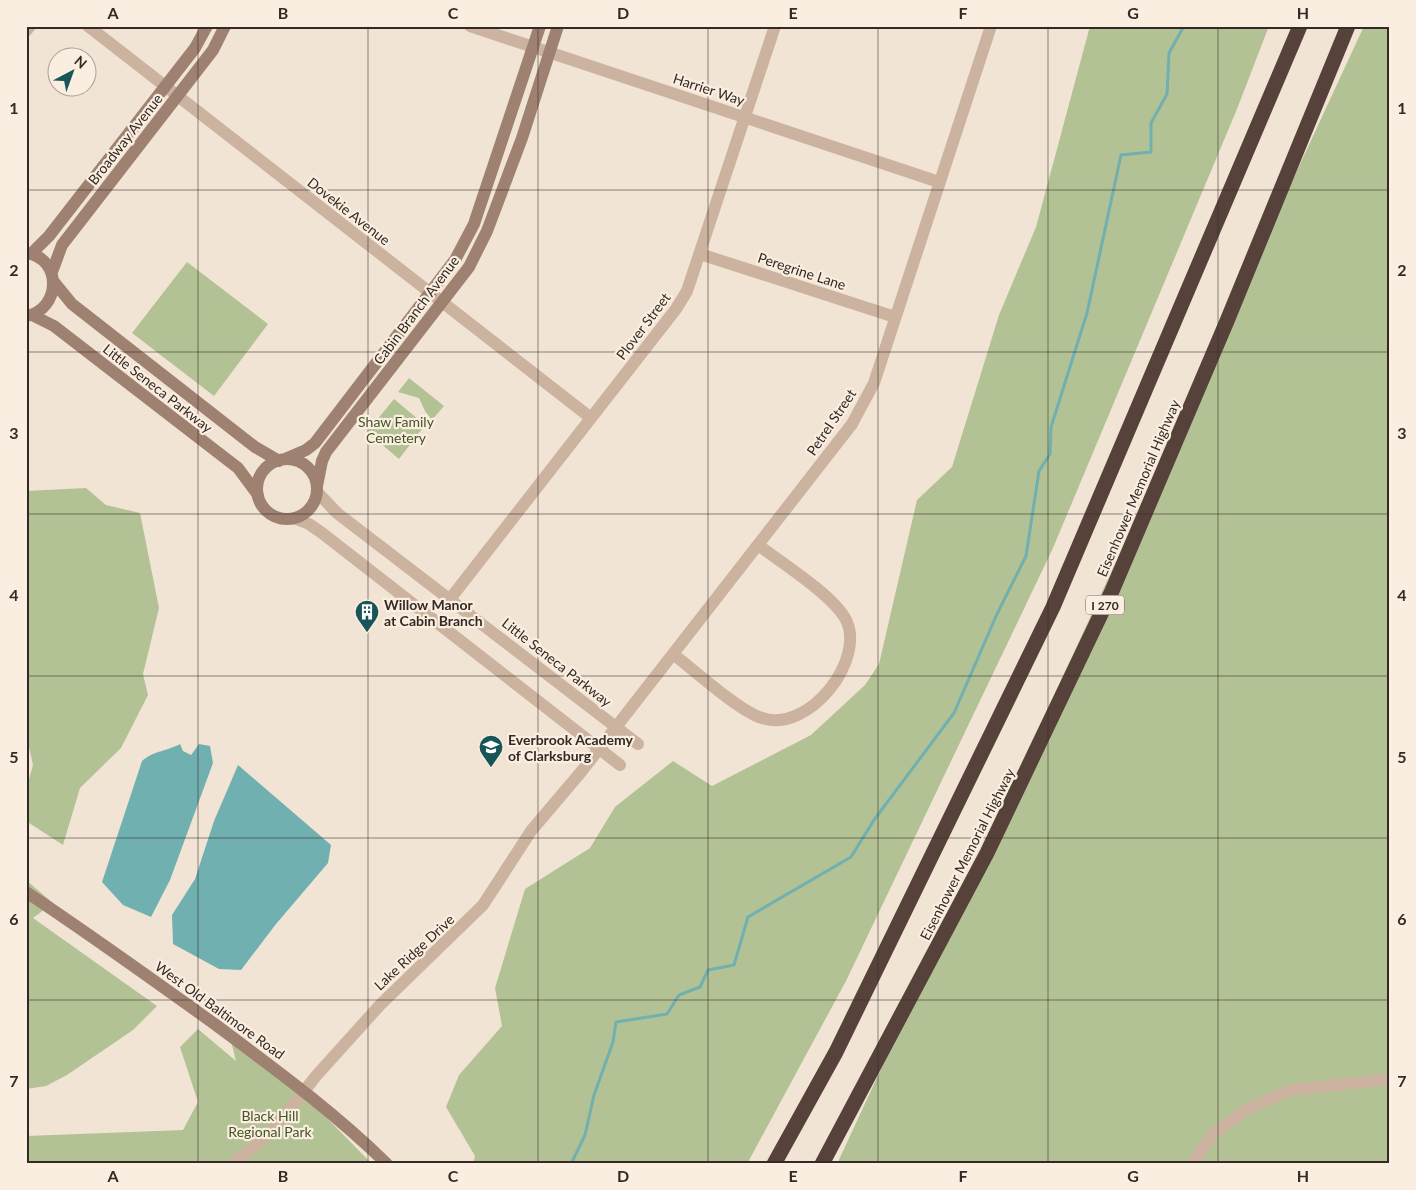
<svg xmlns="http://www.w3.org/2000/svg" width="1416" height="1190" viewBox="0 0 1416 1190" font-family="Lato,sans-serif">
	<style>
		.green { fill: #b3c294 }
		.water { fill: #71b0b1 }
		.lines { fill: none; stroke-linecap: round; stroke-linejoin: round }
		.stream { stroke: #71b0b1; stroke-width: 3 }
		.street { stroke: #cbb3a0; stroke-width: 12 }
		.secondary { stroke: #9e8171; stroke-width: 12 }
		.highway { stroke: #56423a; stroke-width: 15 }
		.grid { fill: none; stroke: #342924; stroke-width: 1; stroke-opacity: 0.55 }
		.labels { text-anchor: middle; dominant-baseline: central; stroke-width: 4.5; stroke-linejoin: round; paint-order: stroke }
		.shield { fill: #faeee0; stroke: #6f645c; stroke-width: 1 }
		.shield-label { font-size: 12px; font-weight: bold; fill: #342924 }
		.street-label { font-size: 14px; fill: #342924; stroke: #faeee0 }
		.park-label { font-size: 14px; fill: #445426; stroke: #faeee0 }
		.poi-label { font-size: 14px; font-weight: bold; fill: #342924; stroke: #faeee0; text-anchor: start }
		.neatline { fill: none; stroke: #342924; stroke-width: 2 }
		.grid-label { font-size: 16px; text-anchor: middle; font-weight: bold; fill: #342924 }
	</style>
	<rect width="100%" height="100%" fill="#f2e4d4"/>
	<!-- green -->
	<path class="green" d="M1090,26h179l-32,83 -184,439 -207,433 -99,183h-274l2,-8 -29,-49 13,-32 43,-49 -7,-38 30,-99 65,-41 25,-41 58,-46 39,25 99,-51 54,-50 14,-21 38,-164 35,-33 47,-152 37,-88z
		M1364,26h26v1138h-553z
		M187,262l81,62 -54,72 -82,-63z
		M409,378l35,28 -12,14 -7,-9 -6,-13 -21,-6z
		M394,399l31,26 -26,34 -32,-27z
		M86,488l20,17 34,8 19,95 -16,66 5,21 -27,53 -41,40 -17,57 -37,-24v-31l7,-25 -7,-31v-243z
		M26,880l27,23 -20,15 124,88 -24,24 -66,45 -21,11 -20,3z
		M198,1029l38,32 -5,-20 94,75 47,48h-346v-28l157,-6 15,-28 -18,-55z"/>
	<!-- water -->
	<path class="water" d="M180,744l3,7 8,4 8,-11 11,2 3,17 -43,117 -19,37 -28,-12 -21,-23 40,-121c13,-11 23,-9 38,-17z
		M238,765l93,80 -3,18 -52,61 -35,46 -22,-1 -46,-25 -1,-29 23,-36 19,-58z"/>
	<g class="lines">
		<!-- stream -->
		<path class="stream" d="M571,1164l14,-29 9,-40 19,-53 3,-20 51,-8 12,-19 21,-8 8,-17 26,-5 14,-48 103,-60 23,-37 80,-107 43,-99 29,-58 13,-85 11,-17 1,-27 36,-114 34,-158 30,-3v-29l16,-29 2,-41 15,-27"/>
		<!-- street -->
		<path class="street" d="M88,26l503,392
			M470,26l469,156
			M26,31l4,-5
			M700,254l195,63
			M317,492l20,21 301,231
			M294,518l15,6 13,9 298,232
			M450,599l226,-290 11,-18 88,-265
			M673,654c21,16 66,57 89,64 47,16 106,-60 83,-100 -14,-24 -63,-55 -87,-73
			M233,1164l42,-36 41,-52 64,-71 103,-100 48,-74 50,-59 271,-348 22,-41 117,-357
			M1192,1164l21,-30 34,-25 44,-19 99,-11"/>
		<!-- secondary -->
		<path class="secondary" d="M26,253c37,5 35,57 0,63
			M31,254l18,-18 146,-188 12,-22
			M52,272l10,-27 151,-195 12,-24
			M54,282l18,22 183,143 24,14
			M32,315l22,11 184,142 20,27
			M285,459l21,-9 9,-7 140,-183 19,-36 66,-198
			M257 489a30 30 0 1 1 60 0a30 30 0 1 1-60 0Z
			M317,486l5,-25 4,-9 143,-185 18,-36 35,-93 36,-112
			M26,892c65,43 127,88 190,133 59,44 118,87 171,139"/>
		<!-- highway -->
		<path class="highway" d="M774,1164l62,-112 217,-445 247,-581
			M822,1164l165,-311 125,-262 115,-270 121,-295"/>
	</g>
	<!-- grid -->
	<path class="grid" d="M198,26v1138M368,26v1138M538,26v1138M708,26v1138M878,26v1138M1048,26v1138M1218,26v1138M26,190h1364M26,352h1364M26,514h1364M26,676h1364M26,838h1364M26,1000h1364"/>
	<!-- icons -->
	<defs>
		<symbol id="building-pin" viewBox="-11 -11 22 30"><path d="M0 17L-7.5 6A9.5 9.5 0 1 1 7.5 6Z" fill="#175558" stroke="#faeee0"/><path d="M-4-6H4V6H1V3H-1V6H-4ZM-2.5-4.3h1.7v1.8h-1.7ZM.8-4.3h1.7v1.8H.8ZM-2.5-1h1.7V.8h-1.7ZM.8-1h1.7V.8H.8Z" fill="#fff"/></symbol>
		<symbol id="school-pin" viewBox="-11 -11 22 30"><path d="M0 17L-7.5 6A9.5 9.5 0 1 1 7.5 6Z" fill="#175558" stroke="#faeee0"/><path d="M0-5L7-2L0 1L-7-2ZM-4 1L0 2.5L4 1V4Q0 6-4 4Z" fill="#fff"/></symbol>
	</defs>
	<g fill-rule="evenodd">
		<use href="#building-pin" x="353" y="598" width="28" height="38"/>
		<use href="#school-pin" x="477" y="733" width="28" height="38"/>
	</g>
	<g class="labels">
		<!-- shield labels -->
		<rect class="shield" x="1086" y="595.5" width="38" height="19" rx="4"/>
		<g class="shield-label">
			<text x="1105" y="605">I 270</text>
		</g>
		<!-- street labels -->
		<g class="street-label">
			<text transform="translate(709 89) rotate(18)">Harrier Way</text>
			<text transform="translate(125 139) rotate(-52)">Broadway Avenue</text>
			<text transform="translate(349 211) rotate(38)">Dovekie Avenue</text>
			<text transform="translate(802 271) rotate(18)">Peregrine Lane</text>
			<text transform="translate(416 310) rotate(-53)">Cabin Branch Avenue</text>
			<text transform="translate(643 326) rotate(-53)">Plover Street</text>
			<text transform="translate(158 388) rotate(38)">Little Seneca Parkway</text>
			<text transform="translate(831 422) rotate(-56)">Petrel Street</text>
			<text transform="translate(1138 488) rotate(-67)">Eisenhower Memorial Highway</text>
			<text transform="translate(557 662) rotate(38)">Little Seneca Parkway</text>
			<text transform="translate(967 854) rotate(-63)">Eisenhower Memorial Highway</text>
			<text transform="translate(414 952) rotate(-43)">Lake Ridge Drive</text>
			<text transform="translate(220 1010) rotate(36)">West Old Baltimore Road</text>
		</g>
		<!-- park labels -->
		<g class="park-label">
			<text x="396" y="421">Shaw Family<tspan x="396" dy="16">Cemetery</tspan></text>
			<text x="270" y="1115">Black Hill<tspan x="270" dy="16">Regional Park</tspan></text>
		</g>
		<!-- poi labels -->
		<g class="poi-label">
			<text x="384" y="604">Willow Manor<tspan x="384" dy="16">at Cabin Branch</tspan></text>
			<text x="508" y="739">Everbrook Academy<tspan x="508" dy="16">of Clarksburg</tspan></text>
		</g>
	</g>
	<!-- border -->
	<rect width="1416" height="1190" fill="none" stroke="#faeee0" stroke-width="55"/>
	<!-- north arrow -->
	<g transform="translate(72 72) rotate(41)"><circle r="24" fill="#faeee0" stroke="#ab9f95"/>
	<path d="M0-4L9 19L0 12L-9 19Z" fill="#175558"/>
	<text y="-8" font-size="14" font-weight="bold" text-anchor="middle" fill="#342924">N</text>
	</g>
	<rect x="28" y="28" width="1360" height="1134" class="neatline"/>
	<g class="grid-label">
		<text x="113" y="19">A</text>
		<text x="283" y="19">B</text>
		<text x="453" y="19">C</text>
		<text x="623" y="19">D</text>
		<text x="793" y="19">E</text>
		<text x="963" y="19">F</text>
		<text x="1133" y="19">G</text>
		<text x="1303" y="19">H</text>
		<text x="14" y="114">1</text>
		<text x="1402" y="114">1</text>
		<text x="14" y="276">2</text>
		<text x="1402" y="276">2</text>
		<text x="14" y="439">3</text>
		<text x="1402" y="439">3</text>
		<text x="14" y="601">4</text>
		<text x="1402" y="601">4</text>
		<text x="14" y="763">5</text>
		<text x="1402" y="763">5</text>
		<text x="14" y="925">6</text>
		<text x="1402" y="925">6</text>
		<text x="14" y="1087">7</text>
		<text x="1402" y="1087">7</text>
		<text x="113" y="1182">A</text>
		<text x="283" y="1182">B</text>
		<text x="453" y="1182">C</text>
		<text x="623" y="1182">D</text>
		<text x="793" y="1182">E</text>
		<text x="963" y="1182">F</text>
		<text x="1133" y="1182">G</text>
		<text x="1303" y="1182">H</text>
	</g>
</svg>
